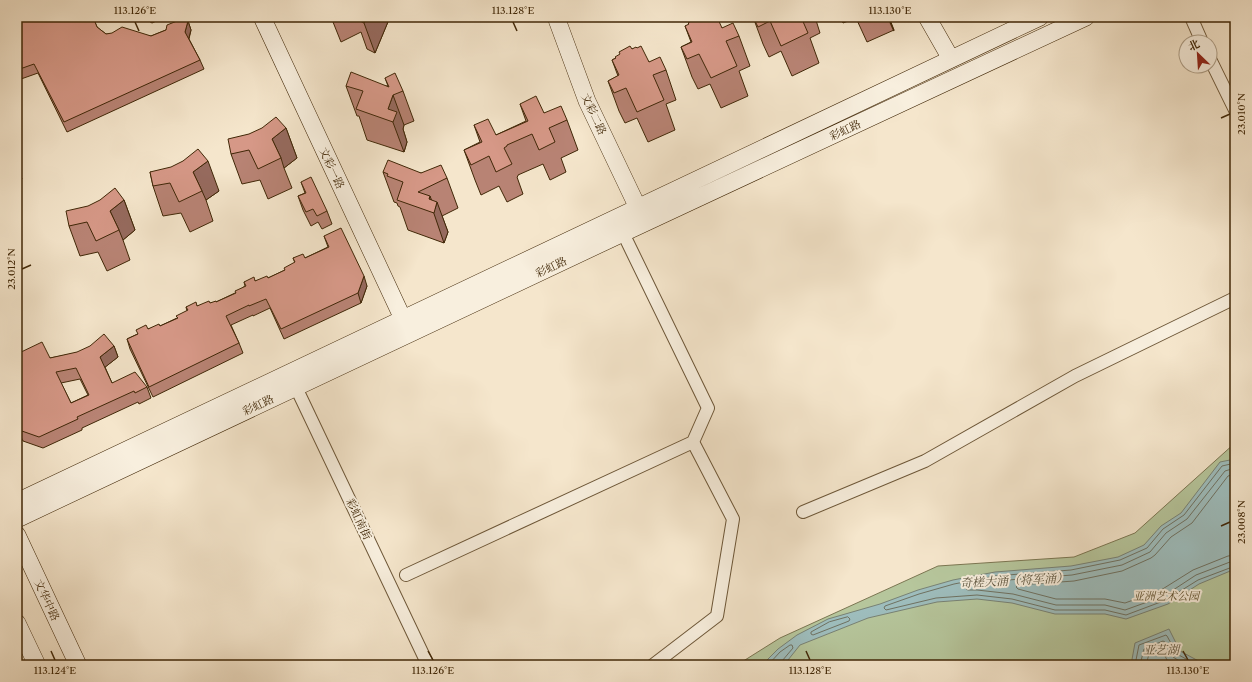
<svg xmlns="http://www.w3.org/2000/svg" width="1252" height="682" viewBox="0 0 1252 682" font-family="'Libre Caslon Text','Noto Serif SC',serif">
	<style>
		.green { fill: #b6c69c; stroke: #7b7652 }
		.water { fill: #9ebebe; stroke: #788275 }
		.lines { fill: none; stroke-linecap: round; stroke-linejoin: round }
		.shore { stroke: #6f7262; stroke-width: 1 }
		.street-casing { stroke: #6d5738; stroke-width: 14 }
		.secondary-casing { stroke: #402707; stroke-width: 18 }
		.street { stroke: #f8efde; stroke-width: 12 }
		.secondary { stroke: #f8efde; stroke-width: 17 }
		.wall { fill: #b88374; stroke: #402707; fill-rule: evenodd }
		.shaded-wall { fill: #966a5e; stroke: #402707 }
		.building { fill: #d69887; stroke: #402707; fill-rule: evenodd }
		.ticks { fill: none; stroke: #402707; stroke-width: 1.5 }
		.labels { text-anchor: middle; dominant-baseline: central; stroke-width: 4; stroke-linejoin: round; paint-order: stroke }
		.street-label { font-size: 11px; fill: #402707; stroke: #f8efde }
		.park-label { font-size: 11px; font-style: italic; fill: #5e4f2c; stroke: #f8efde }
		.water-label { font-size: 12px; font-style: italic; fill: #5c543e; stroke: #f8efde }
		.neatline { fill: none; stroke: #402707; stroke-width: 1.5 }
		.ticks-label { font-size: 10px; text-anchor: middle; fill: #402707 }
	</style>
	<rect width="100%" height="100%" fill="#f5e6cc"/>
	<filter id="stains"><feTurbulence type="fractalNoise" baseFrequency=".005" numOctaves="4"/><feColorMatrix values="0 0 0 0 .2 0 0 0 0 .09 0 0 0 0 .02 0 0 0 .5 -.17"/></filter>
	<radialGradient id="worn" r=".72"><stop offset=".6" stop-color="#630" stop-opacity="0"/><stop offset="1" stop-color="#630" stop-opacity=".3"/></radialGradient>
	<!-- green -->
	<path class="green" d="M1235,443v222h-498l43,-27 158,-72 136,-9 61,-24z"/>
	<!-- water -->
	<path class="water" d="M1235,459v110l-36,15 -31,20 -42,15 -21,-5h-50l-43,-11 -35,-4 -40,3 -69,16 -68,27 -16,20h-22l16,-16 19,-14 31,-16 52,-15 38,-14 35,-10 42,-8 76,-6 47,-9 26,-12 17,-19 20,-13 39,-51z
		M1169,629l11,22 26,14h-75l4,-22z"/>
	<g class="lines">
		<!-- shore -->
		<path class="shore" d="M1235,463l-13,3 -38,49 -21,14 -16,19 -27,12 -49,10 -76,6 -41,8 -35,10 -34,12 -1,2 2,2 50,-12 41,-3 35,4 43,11h50l21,5 40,-15 32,-20 37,-14
			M1235,468l-10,3 -38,48 -21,14 -16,19 -28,13 -50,10 -76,6 -29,5 -1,3 2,1h9l36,4 43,11h49l20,5 39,-14 32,-21 34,-13 5,-1
			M1235,474l-7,2 -36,47 -21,14 -16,18 -4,3 -29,13 -48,10 -56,4 -2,2 2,2 38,10h49l20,4 36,-13 32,-20 35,-14 7,-1
			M848,617l2,2 -1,2 -36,14 -2,-1v-2l18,-10z
			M768,665l12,-13 10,-7h2l1,3 -11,13 -1,4
			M1135,665l4,-20 27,-10 1,1 10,18 20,11
			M1140,665l4,-16 19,-8 2,1 8,15 13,8
			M1146,665l3,-11 11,-5 2,1 5,10 7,5"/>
		<defs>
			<path id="street" d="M1191,17l11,25
				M1210,59l25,51
				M623,233l85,175 -15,34 40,77 -16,97 -64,49
				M293,381l135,284
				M803,512l122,-51 150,-85 160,-78
				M406,575l287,-133"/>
			<path id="secondary" d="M262,17l141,302
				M556,17l31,84 51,107
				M927,17l24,42
				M17,502l1023,-485
				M17,519l606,-286 463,-216
				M17,535l61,130
				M17,623l20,42"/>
		</defs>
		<!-- street casing -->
		<use href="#street" class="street-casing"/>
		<!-- secondary casing -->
		<use href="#secondary" class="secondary-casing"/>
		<!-- street -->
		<use href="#street" class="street"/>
		<!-- secondary -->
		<use href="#secondary" class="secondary"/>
	</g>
	<!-- wall -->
	<path class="wall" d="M17,17l78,5 2,5 9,7 45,2 37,-15 3,9 -2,9 11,21 4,9 -137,63 -29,-59 -17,6h-4z
		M142,17h23l-13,6z
		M331,17h59l-15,36 -8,-4 -6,-17 -20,10z
		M753,17h62l5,16 -10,5 9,25 -27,13 -11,-25 -12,6 -6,-13z
		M840,17h49l5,13 -27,12 -11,-24 -13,5z
		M685,26l37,2 17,8 11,30 -11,5 9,25 -27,12 -11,-24 -12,5 -6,-12 -11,-30 10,-5z
		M637,48l12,14 17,8 10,30 -10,4 9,26 -27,12 -11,-24 -12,5 -6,-12 -11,-30 10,-5 -6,-16 20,-11z
		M385,78l18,13 11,30 -10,4 -1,4 4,13 -3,10 -37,-12 -8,-24h-2l-11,-30h42z
		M520,104l24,9 23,7 11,30 -17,8 5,14 -16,8 -7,-16 -25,11v1l-1,1 6,17 -16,8 -8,-16 -18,9 -6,-15 -11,-30 16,-8 -6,-17 22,10 30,-14z
		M286,128l11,30 -13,10 8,20 -24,11 -8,-19 -18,4 -11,-30z
		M17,166l5,13 -5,2z
		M150,172l69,19 -13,9 7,21 -23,11 -9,-19 -18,3 -10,-30z
		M383,172l38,1 26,5 11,30 -16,8 6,16 -4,11 -36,-13 -8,-23 -2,-1 -1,-3 -3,-1z
		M301,182l26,29 5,13 -10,5 -4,-7 -7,4 -8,-16 -5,-14 7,-3z
		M124,200l11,30 -12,10 7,20 -23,11 -9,-19 -18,4 -11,-30z
		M324,236l43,50 -6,17 -77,36 -14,-31 -17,8v-1l-22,10 8,18 4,10 -90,44 -23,-48 -3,-10 21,-10 12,-3 17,-8 10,-7 -1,-4 11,-1 19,-4 19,-9 10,-7 -1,-4 11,-1 13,-3 17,-8 10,-7 -2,-5h12l23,-11z
		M114,346l4,11 -13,10 7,16 35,4 4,11 -12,6 -1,-2 -56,26v2l-39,18 -20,-7 -6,-12v-75l33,4zM80,379l8,16 -17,8 -10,-20z"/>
	<!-- shaded-wall -->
	<path class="shaded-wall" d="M366,17h24l-15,36 -11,-30z
		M188,21l3,9 -3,11 -3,-9z
		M393,95l11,30 -1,4 4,13 -3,10 -16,-43z
		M286,128l11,30 -13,10 -3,-10 -9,-19z
		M208,161l11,30 -13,9 -4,-9 -9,-19z
		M430,196l5,13 2,-7 11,30 -4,11 -15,-44z
		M124,200l11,30 -12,10 -4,-10 -9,-19z
		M364,276l3,10 -6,17 -3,-10z
		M114,346l4,11 -14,11 -4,-11z"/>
	<!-- building -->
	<path class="building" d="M17,17h76l4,10 9,7 6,-1 10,-6 29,9 15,-6 1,-5 15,-6 6,2 -3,11 15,28 -136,62 -30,-58 -17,6z
		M357,17h9l-2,6 -8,-4z
		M693,17h24l5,11 11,-5 6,13 -13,5 11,25 -26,12 -12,-24 -12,5 -6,-12 11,-5 -7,-16 4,-2 -1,-1 5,-3 -1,-2z
		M753,17h48l7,16 -27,13 -11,-25 -12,6z
		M630,46l2,3 4,-2 1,1 4,-2 8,16 11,-5 6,13 -13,5 11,25 -27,12 -11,-24 -12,5 -6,-12 11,-6 -7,-15 4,-2 -1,-1 5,-3 -1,-2z
		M351,72l38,15 -4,-9 10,-5 8,18 -10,4 -5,14 9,3 -4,10 -37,-13 7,-18 -17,-5z
		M536,96l8,17 17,-7 6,14 -18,8 6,14 -16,8 -7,-16 -25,11v1l-3,2 8,16 -16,8 -7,-16 -18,9 -7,-15 18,-8 -8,-17 14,-6 8,16 32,-14 -8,-17z
		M276,117l10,11 -14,11 9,19 -23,11 -9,-19 -18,4 -3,-15 21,-5 13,-6z
		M198,149l10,12 -15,11 9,19 -23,11 -9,-19 -17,3 -3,-14 21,-5 12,-6z
		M388,160l33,13 20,-8 6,13 -29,14 12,4 -1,3 8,3 -3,11 -37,-13 6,-18 -16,-6 1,-2 -5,-2z
		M311,177l16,34 -10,5 -4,-7 -7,3 -8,-16 8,-3 -5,-11z
		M115,188l9,12 -14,11 9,19 -23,11 -9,-19 -18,4 -3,-15 22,-5 12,-6z
		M341,228l23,48 -6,17 -77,36 -15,-30 -17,7v-1l-23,11 13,27 -90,44 -22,-48 11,-5 -2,-4 10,-5 2,4 11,-5 1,2 18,-8 -2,-2 12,-6 -2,-3 10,-5 1,4 12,-5 1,2 6,-2v1l20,-9 -1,-2 11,-5 -2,-4 10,-5 1,4 12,-5 1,2 17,-8 -1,-2 11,-6 -2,-4 10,-4 2,4 24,-11 -5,-11z
		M104,334l10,12 -14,11 12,26 23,-11 12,15 -12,6 -1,-2 -57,26 1,2 -39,18 -20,-7 -2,-4v-72l25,-12 8,16 27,-6 13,-6zM76,368l13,27 -18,8 -15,-31z"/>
	<!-- ticks -->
	<path class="ticks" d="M135,22l4,9M513,22l4,9M890,22l4,9M1221,118l9,-4M22,269l9,-4M1221,526l9,-4M51,651l4,9M428,651l5,9M806,651l4,9M1183,651l5,9"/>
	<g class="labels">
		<!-- street labels -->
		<g class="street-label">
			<text transform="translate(594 114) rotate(65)">文彩二路</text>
			<text transform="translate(845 130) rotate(-25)">彩虹路</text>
			<text transform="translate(332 168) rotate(65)">文彩一路</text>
			<text transform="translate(551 267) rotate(-25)">彩虹路</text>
			<text transform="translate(258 405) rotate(-25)">彩虹路</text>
			<text transform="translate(359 519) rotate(65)">彩虹南街</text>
			<text transform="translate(47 600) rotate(65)">文华中路</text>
		</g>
		<!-- park labels -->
		<g class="park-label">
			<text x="1166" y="596">亚洲艺术公园</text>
		</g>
		<!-- water labels -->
		<g class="water-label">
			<text transform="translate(1014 580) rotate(-3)">奇槎大涌（将军涌）</text>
			<text x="1161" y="649">亚艺湖</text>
		</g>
	</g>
	<!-- margin -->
	<rect width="1252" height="682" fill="none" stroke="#f5e6cc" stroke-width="44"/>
	<!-- north arrow -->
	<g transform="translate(1198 54) rotate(335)"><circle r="19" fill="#f8efde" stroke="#ae9f88"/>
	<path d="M0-3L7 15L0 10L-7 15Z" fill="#8f2418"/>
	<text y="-6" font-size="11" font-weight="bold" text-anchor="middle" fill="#402707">北</text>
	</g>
	<rect x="22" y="22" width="1208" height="638" class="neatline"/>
	<g class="ticks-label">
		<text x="135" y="14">113.126°E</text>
		<text x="513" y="14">113.128°E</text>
		<text x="890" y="14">113.130°E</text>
		<text transform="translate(1241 114) rotate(-90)" y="4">23.010°N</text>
		<text transform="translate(11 269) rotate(-90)" y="4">23.012°N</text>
		<text transform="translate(1241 522) rotate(-90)" y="4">23.008°N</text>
		<text x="55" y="674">113.124°E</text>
		<text x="433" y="674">113.126°E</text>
		<text x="810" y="674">113.128°E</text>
		<text x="1188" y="674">113.130°E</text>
	</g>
	<rect width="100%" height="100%" filter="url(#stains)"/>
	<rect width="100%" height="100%" fill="url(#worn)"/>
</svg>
